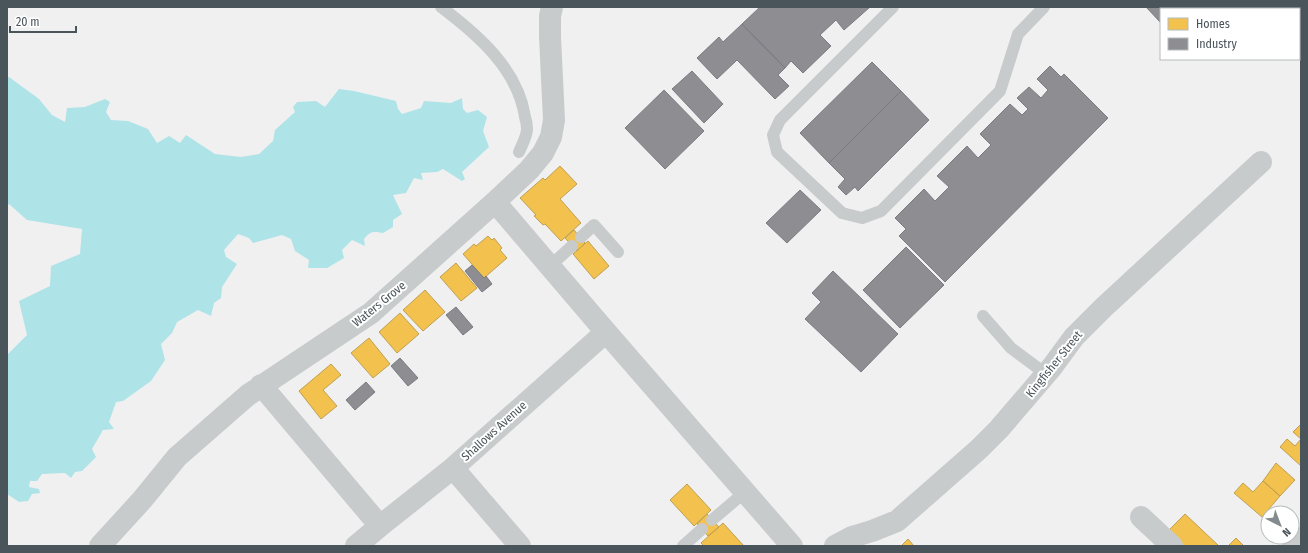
<svg xmlns="http://www.w3.org/2000/svg" width="1308" height="553" viewBox="0 0 1308 553" font-family="'Fira Sans Condensed',sans-serif">
	<style>
		.water { fill: #aee3e8 }
		.homes { fill: #f2c14e; stroke: #bfa052 }
		.industry { fill: #8d8d92; stroke: #797c82 }
		.lines { fill: none; stroke-linecap: round; stroke-linejoin: round }
		.service { stroke: #c8cbcc; stroke-width: 12 }
		.minor { stroke: #c8cbcc; stroke-width: 22 }
		.secondary { stroke: #c9cbcd; stroke-width: 22 }
		.labels { text-anchor: middle; dominant-baseline: central; stroke-width: 4; stroke-linejoin: round; paint-order: stroke }
		.street-label { font-size: 12px; fill: #49545b; stroke: #fff }
	</style>
	<rect width="100%" height="100%" fill="#f0f0f0"/>
	<!-- water -->
	<path class="water" d="M9,77l30,22 13,16 13,7 2,-14 18,-1 20,-8 5,3 -4,10 5,8 17,1 20,8 9,14 12,-7 11,7 6,-8 29,19 26,3 18,-3 14,-13 2,-11 20,-18 -2,-5 4,-5 19,-1 9,6 14,-18 15,2 42,10 2,8 4,5 19,-6 3,-7 27,2 11,-5 1,11 4,4 11,-3 9,7 -4,14 6,16 -27,25 3,7 -3,2 -19,-12 -6,3 -16,1 2,7 -9,-2 -8,15 -13,2 9,19 -9,6v7l-10,6c-9,-2 -13,-2 -19,6l1,7 -13,-6 -10,10 2,8 -17,10h-19l1,-8 -14,-9 -4,-12 -9,-4 -29,8 -4,-5 -11,-4 -14,16 2,7 11,7 -15,23 -1,11 -7,5 -3,13 -13,-6 -21,12 -5,11 -11,11 4,16 -14,21 -28,20 -7,1 -7,20 5,7 -11,1 -11,19 4,8 -14,14 -7,1 -4,6 -6,-5 -23,1 -5,7h-7l-1,6 10,2 1,4 -8,1 -4,7 -9,1 -12,-8v-139l20,-20 -8,-34 31,-15 1,-20 29,-12 2,-25 -55,-9 -18,-16 -2,2v-128z"/>
	<!-- homes -->
	<path class="homes" d="M560,166l17,18 -17,15 21,24 -20,18 -16,-17 -2,1 -9,-9 2,-1 -16,-17 23,-20 2,2z
		M574,230l11,13 -8,8 -12,-13z
		M488,236l4,4 2,-2 8,10 -2,2 7,8 -23,20 -21,-24 11,-10 2,2z
		M588,241l21,25 -15,13 -21,-25z
		M456,263l21,25 -16,13 -21,-24z
		M425,290l20,22 -22,19 -20,-21z
		M400,313l19,21 -22,19 -18,-21z
		M369,338l21,26 -17,14 -22,-25z
		M331,364l10,11 -18,15 14,16 -16,13 -22,-28z
		M1301,424v15l-8,-7z
		M1287,439l8,7 6,-7v27l-21,-19z
		M1276,463l19,17 -15,16 -17,-15z
		M1263,481l17,15 -18,21 -28,-24 9,-10 10,9z
		M687,484l24,26 -17,16 -24,-26z
		M707,514l12,13 -11,9 -11,-12z
		M1185,514l34,32h-38l-14,-14z
		M723,523l21,23h-40l-3,-3z
		M1236,538l8,8h-16z
		M908,539l6,7h-13z"/>
	<!-- industry -->
	<path class="industry" d="M760,7h110l-26,23 -8,-10 -16,15 11,11 -28,27 -12,-12 -6,7 -43,-44z
		M1146,7h59l2,2h-46v14z
		M1205,7h23l-2,2h-19z
		M742,24l43,44 -7,7 11,11 -14,13 -38,-39 -20,19 -20,-21 22,-21 4,5z
		M872,62l29,29 -72,72 -29,-30z
		M1050,66l11,11 3,-3 44,44 -163,164 -46,-46 7,-7 -11,-11 29,-29 11,12 14,-14 -12,-11 30,-30 11,12 13,-13 -11,-11 30,-30 12,11 6,-6 -11,-11 12,-11 12,11 7,-8 -11,-11z
		M692,71l31,33 -19,19 -32,-34z
		M664,90l40,41 -39,38 -40,-41z
		M901,91l28,29 -71,71 -3,-4 -9,8 -8,-8 7,-8 -16,-16z
		M800,190l21,20 -34,33 -21,-20z
		M906,247l38,38 -44,43 -37,-38z
		M472,265l12,13 2,-2 6,8 -10,8 -17,-21z
		M833,271l65,63 -37,38 -56,-53 16,-17 -9,-9z
		M456,307l17,20 -10,8 -17,-20z
		M400,358l18,20 -10,8 -17,-20z
		M366,382l9,10 -20,18 -9,-10z"/>
	<g class="lines">
		<!-- service -->
		<path class="service" d="M441,7c36,27 77,62 84,110 1,3 2,8 2,12 0,7 -5,16 -8,23
			M893,7l-113,113 -7,15 4,17 65,61 20,5 19,-7 119,-120 18,-57 26,-27
			M581,237l13,-12 24,27
			M550,266l22,-20
			M983,316l28,32 35,26
			M712,520l33,-28
			M683,546l19,-17"/>
		<!-- minor -->
		<path class="minor" d="M495,202l111,130 186,214
			M261,385l119,141 73,-58 153,-136
			M453,468l67,78
			M1141,517l31,29
			M100,546l42,-46 35,-43 71,-62 123,-82 124,-111 34,-32 14,-17 8,-16 3,-17 -4,-83v-21l2,-9
			M356,546l24,-20
			M835,546l17,-9 20,-6 25,-10 82,-72 20,-20 53,-62 22,-30 29,-29 158,-146"/>
		<!-- secondary -->
		<path class="secondary" d="M1293,546l8,-8"/>
	</g>
	<g class="labels">
		<!-- street labels -->
		<g class="street-label">
			<text transform="translate(379 304) rotate(-39)">Waters Grove</text>
			<text transform="translate(1054 364) rotate(-51)">Kingfisher Street</text>
			<text transform="translate(494 431) rotate(-42)">Shallows Avenue</text>
		</g>
	</g>
	<!-- border -->
	<rect width="1308" height="553" fill="none" stroke="#49545b" stroke-width="16"/>
	<!-- legend -->
	<rect x="1160" y="8" width="140" height="52" fill="#ffffff" stroke="#b6bbbd"/>
	<rect x="1168" y="18" width="20" height="12" fill="#f2c14e" stroke="#b6bbbd"/>
	<text x="1196" y="28" font-size="12" fill="#49545b">Homes</text>
	<rect x="1168" y="38" width="20" height="12" fill="#8d8d92" stroke="#b6bbbd"/>
	<text x="1196" y="48" font-size="12" fill="#49545b">Industry</text>
	<!-- north arrow -->
	<g transform="translate(1280 525) rotate(138)"><circle r="19" fill="#ffffff" stroke="#b6bbbd"/>
	<path d="M0-3L7 15L0 10L-7 15Z" fill="#838b8f"/>
	<text y="-6" font-size="11" font-weight="bold" text-anchor="middle" fill="#49545b">N</text>
	</g>
	<!-- scale -->
	<path d="M10 26v6h66v-6" fill="none" stroke="#49545b" stroke-width="2"/>
	<text x="16" y="26" font-size="12" fill="#49545b" stroke="#ffffff" stroke-width="3" paint-order="stroke">20 m</text>
</svg>
